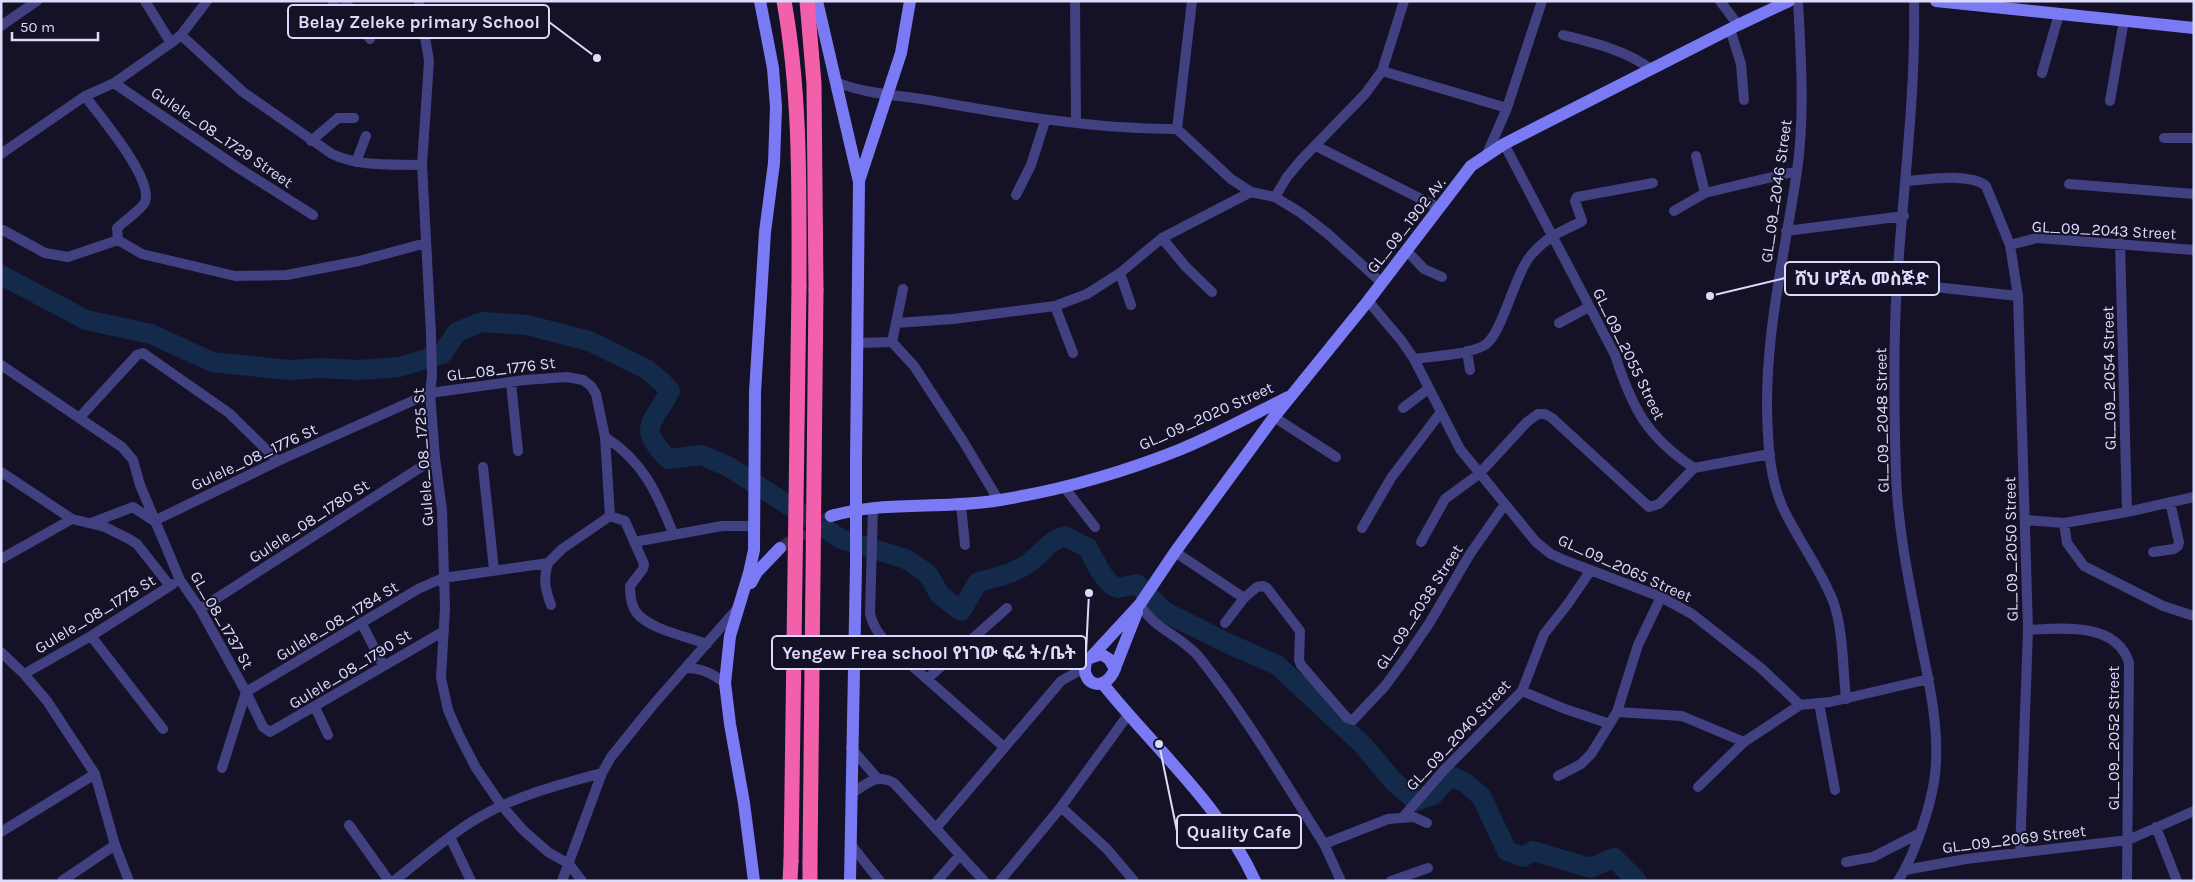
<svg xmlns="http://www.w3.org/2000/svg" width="2195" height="882" viewBox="0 0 2195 882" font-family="Karla,'Noto Sans Ethiopic',sans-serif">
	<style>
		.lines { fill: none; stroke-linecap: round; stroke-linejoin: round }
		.river { stroke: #132a4a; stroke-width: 20 }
		.secondary-tunnel { stroke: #333047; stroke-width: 12; stroke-dasharray: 12 6; stroke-linecap: butt }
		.street { stroke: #414182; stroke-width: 10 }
		.secondary { stroke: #7a7bf4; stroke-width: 12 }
		.highway { stroke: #f260ab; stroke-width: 15 }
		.secondary-bridge { stroke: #7a7bf4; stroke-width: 12 }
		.highway-bridge { stroke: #f260ab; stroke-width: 15 }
		.labels { text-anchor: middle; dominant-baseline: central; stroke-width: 4; stroke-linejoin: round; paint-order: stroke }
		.street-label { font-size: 16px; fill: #dddbfc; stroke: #151227 }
		.leader { fill: none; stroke: #dddbfc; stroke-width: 2 }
		.callout-dot { fill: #dddbfc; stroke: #151227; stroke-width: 2 }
		.callout { fill: #151227; stroke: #dddbfc; stroke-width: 2 }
		.callout-label { font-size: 18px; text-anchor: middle; font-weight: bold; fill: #dddbfc }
	</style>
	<rect width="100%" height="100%" fill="#151227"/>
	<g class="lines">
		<!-- river -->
		<path class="river" d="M1,275l85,45 65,14 61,28 77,8 31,-2 39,2 40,-3 43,-13 15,-22 25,-10 45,3 62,16 57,28 16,13 8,9c-17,33 -34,35 -2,68l34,-4 27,12 112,72 65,20 22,15 12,21 21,16 17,-29c21,-5 42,-10 58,-25 14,-12 11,-14 29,-21l23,12 12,23 10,13 8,4 19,-4 28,28 62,31 50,22 85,79 32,38 22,19 17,-6 17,-19 14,6 17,14 26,55 16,6 10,-6 57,17 24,-10 23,23"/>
		<!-- secondary-tunnel -->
		<path class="secondary-tunnel" d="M780,548l51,-32"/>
		<!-- street -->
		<path class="street" d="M145,1l26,42
			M345,1l25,38
			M419,1l10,60 -7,104 9,169 1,42 -2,17 5,65 7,52 3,98 -4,70 7,32 11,25 17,33 26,38 21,24 25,22 21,12 13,17
			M1075,1l1,122
			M1720,1l18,24
			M1798,1c3,57 7,114 -1,170 -13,88 -35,174 -29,263 1,24 5,52 15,74 15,32 37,60 50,93 10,26 10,69 13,98
			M1,26l36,-25
			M318,29l17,-28
			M1730,29l11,35 3,36
			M181,35l62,57 89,62c27,13 61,10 90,11
			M1563,35c31,8 62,15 88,34
			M1382,71l125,37
			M2042,73l17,-59
			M836,82c29,12 61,13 92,18 83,15 165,29 249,29l54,50 20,13 24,5 26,16 27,21 54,49
			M114,83l123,84 76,48
			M85,96c14,19 69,83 60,106 -3,7 -22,20 -28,26l1,12
			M2110,101l14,-81
			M1177,129l15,-128
			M2164,138h30
			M311,141l27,-23h16
			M1504,144l111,211c17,53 32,82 79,113l76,-14
			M1316,146l123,62
			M1,154l84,-58 29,-13 57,-40 10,-8 26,-34
			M1487,154l20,-46 35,-107
			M1696,156l9,37 92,-22
			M356,162l10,-26
			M1906,181c21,-1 64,-9 80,5l24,59 8,51 10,334 -8,222
			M2069,184l125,10
			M1016,195l15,-30 14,-44
			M1275,197l12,-20 15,-18 63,-65 17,-23 22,-70
			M1674,211l31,-18
			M3,230l42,23 23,4 50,-17
			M1786,231l118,-15
			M1162,238l24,29 26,25
			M118,240l24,14 93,22 52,-1 72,-14 67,-18
			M2120,243l7,269
			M2010,245l27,-7 157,12
			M1407,251l17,18 18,8
			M1120,273l11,32
			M1897,283l121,13
			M903,289l-7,34 57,-4 102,-13 32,-12 33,-21 42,-35 89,-46
			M1368,301l33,39 13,19 46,90 76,93 15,12 13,6 97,37 31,17 70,55 38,36
			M1055,306l18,47
			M896,323l-4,19 22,24 49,75 36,60
			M1559,323l30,-16
			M857,343l35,-1
			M1467,351l3,19
			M1414,359c19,-3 54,-4 71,-14 18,-12 29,-71 47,-91 18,-20 28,-21 50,-33l-7,-20 2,-4 76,-14
			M1,365l121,82 11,13 7,25 40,95 20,29 46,83 17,35 7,5 174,-101
			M511,383l7,68
			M1403,408l25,-19
			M80,417l57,-62 6,-2 86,60 49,48
			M1274,417l62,40
			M605,437c38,24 52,56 68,96
			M483,467l11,103
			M1,472l71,47 33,8 24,12 8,5 33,42
			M1064,487l31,40
			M961,505l4,40
			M873,507l-3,107c4,16 13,25 24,36l110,97
			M610,516l15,5 19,43 -1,5 -13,17c0,8 1,19 6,26 12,17 52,25 71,32
			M2026,520l38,3 63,-11 67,-15
			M154,521l124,-60 152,-68 95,-13 42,-3 16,3 8,6 5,8 9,43 5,79
			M91,523l42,-16 21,14
			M2064,523l3,20 17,23 79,40 31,10
			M1362,528l29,-50 50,-66
			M634,542l88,-16h32
			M1421,542l24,-43 34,-25 48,-52 11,-8h7l7,4 97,89 10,-3 35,-36
			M1175,552l69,46 13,-11 6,-1 4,2 33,43 -1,29 2,5 46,53 6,2 32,-34 22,-30 23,-34 40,-68 35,-50
			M2153,552l21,-3 4,-3 1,-4 -9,-40
			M1,559l71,-40
			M548,563c-5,16 -3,26 3,42
			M1140,604c12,24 42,32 59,53 47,59 85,124 125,187l64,-25 26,-2 13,6
			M200,609l235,-151
			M1225,623l19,-25
			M362,624l21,41
			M2028,630c34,-2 89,-8 101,33l-2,218
			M91,636l72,93
			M1,652l23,22 23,27 48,73 20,71 14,36
			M686,668c16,0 27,6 39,15
			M24,674l67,-38 82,-52
			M927,679l80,-71
			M1522,691l43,18 45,15
			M246,692l172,-103 25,-11 105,-15 14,-14 48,-33
			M1819,703l16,87
			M315,707l13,28
			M1617,712l65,4 62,26
			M851,748l26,30
			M222,768l24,-76
			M1558,776l23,-12 10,-10 26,-42 21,-67 23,-48
			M1698,787l46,-45 56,-37 30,-3 99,-23
			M852,793c15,-9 24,-20 42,-10l90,98
			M1061,807l46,42 27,32
			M1403,817l41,-47 78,-79 22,-57 23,-29 24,-35
			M349,825l40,56
			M2156,827l21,54
			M936,828l125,-147 23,-13
			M1,832l94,-58
			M450,837l21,44
			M1324,844l17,37
			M852,846l28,35
			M1846,862l27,-5 47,-24
			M1905,870l61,-11 162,-19 66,-29
			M62,881l53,-36
			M394,881c26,-20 51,-43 79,-60 38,-24 85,-36 129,-48
			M562,881l40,-108 9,-16 42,-52 83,-95
			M937,881l23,-26
			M1000,881l61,-74 67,-92
			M1391,881l37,-13
			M1898,881c18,-28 37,-85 38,-119 2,-39 -7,-80 -15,-119 -11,-56 -23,-111 -25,-168 -2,-64 -3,-129 1,-193 6,-94 19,-186 17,-281"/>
		<!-- secondary -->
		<path class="secondary" d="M817,1l42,181 -3,280
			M1936,1l258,27
			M859,181l42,-128 9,-52
			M831,516c55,-16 113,-6 169,-16 61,-10 121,-27 179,-50 37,-15 73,-35 109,-53
			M751,583l6,-11 23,-24
			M1092,656l48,-52 35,-52 99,-135 94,-116 103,-135 33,-22 234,-119 51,-24
			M1115,669l-6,-10 -8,-5 -14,5c-9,23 14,35 26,14l24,-61
			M1103,684c51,64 118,121 152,197
			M754,881l-10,-78 -14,-79 -5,-41 5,-47 19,-63 5,-23 1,-158 10,-160 9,-69 2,-56 -3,-39 -13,-67
			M850,881l6,-317"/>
		<!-- highway -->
		<path class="highway" d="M784,1c17,95 15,191 15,286
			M807,1l7,83 2,206
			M790,881l1,-20
			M810,881v-20"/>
		<!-- secondary-bridge -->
		<path class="secondary-bridge" d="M856,564v-102"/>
		<!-- highway-bridge -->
		<path class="highway-bridge" d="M791,861l8,-574
			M810,861l6,-571"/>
	</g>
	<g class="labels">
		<!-- street labels -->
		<g class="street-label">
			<text transform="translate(222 137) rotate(34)">Gulele_08_1729 Street</text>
			<text transform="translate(1776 191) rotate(-82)">GL_09_2046 Street</text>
			<text transform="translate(1406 225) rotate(-52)">GL_09_1902 Av.</text>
			<text transform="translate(2104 230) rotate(3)">GL_09_2043 Street</text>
			<text transform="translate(1629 354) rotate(64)">GL_09_2055 Street</text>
			<text transform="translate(501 369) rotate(-7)">GL_08_1776 St</text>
			<text transform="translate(2109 378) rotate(-91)">GL_09_2054 Street</text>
			<text transform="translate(1206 416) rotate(-24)">GL_09_2020 Street</text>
			<text transform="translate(1882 420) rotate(-91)">GL_09_2048 Street</text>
			<text transform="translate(254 457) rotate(-25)">Gulele_08_1776 St</text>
			<text transform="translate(423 457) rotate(-94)">Gulele_08_1725 St</text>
			<text transform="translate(309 521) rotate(-33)">Gulele_08_1780 St</text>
			<text transform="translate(2011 549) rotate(-91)">GL_09_2050 Street</text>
			<text transform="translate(1625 568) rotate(24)">GL_09_2065 Street</text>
			<text transform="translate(1419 607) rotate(-57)">GL_09_2038 Street</text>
			<text transform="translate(95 614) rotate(-31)">Gulele_08_1778 St</text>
			<text transform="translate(222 620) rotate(60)">GL_08_1737 St</text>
			<text transform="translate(337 621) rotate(-31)">Gulele_08_1784 St</text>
			<text transform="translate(350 669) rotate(-31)">Gulele_08_1790 St</text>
			<text transform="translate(1458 735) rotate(-47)">GL_09_2040 Street</text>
			<text transform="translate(2113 738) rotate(-90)">GL_09_2052 Street</text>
			<text transform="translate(2014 839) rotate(-7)">GL_09_2069 Street</text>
		</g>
	</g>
	<!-- callouts -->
	<path class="leader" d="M597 58L549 22M1710 296L1785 278M1089 593L1086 653M1159 744L1177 831"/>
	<g class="callout-dot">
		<circle cx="597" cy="58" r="5"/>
		<circle cx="1710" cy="296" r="5"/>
		<circle cx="1089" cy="593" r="5"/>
		<circle cx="1159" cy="744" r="5"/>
	</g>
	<g class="callout">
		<rect x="288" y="5" width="261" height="33" rx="5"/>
		<rect x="1785" y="262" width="154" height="33" rx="5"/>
		<rect x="772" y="636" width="314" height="33" rx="5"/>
		<rect x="1177" y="815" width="124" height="33" rx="5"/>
	</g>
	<g class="callout-label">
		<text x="419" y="28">Belay Zeleke primary School</text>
		<text x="1862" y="285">ሸህ ሆጀሌ መስጅድ</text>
		<text x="929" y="659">Yengew Frea school የነገው ፍሬ ት/ቤት</text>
		<text x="1239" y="838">Quality Cafe</text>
	</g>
	<!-- border -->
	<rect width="2195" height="882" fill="none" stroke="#dddbfc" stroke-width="5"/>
	<!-- scale -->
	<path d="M12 32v8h86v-8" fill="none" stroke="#dddbfc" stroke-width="2.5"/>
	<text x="20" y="32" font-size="15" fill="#dddbfc" stroke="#151227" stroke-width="4" paint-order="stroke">50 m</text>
</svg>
